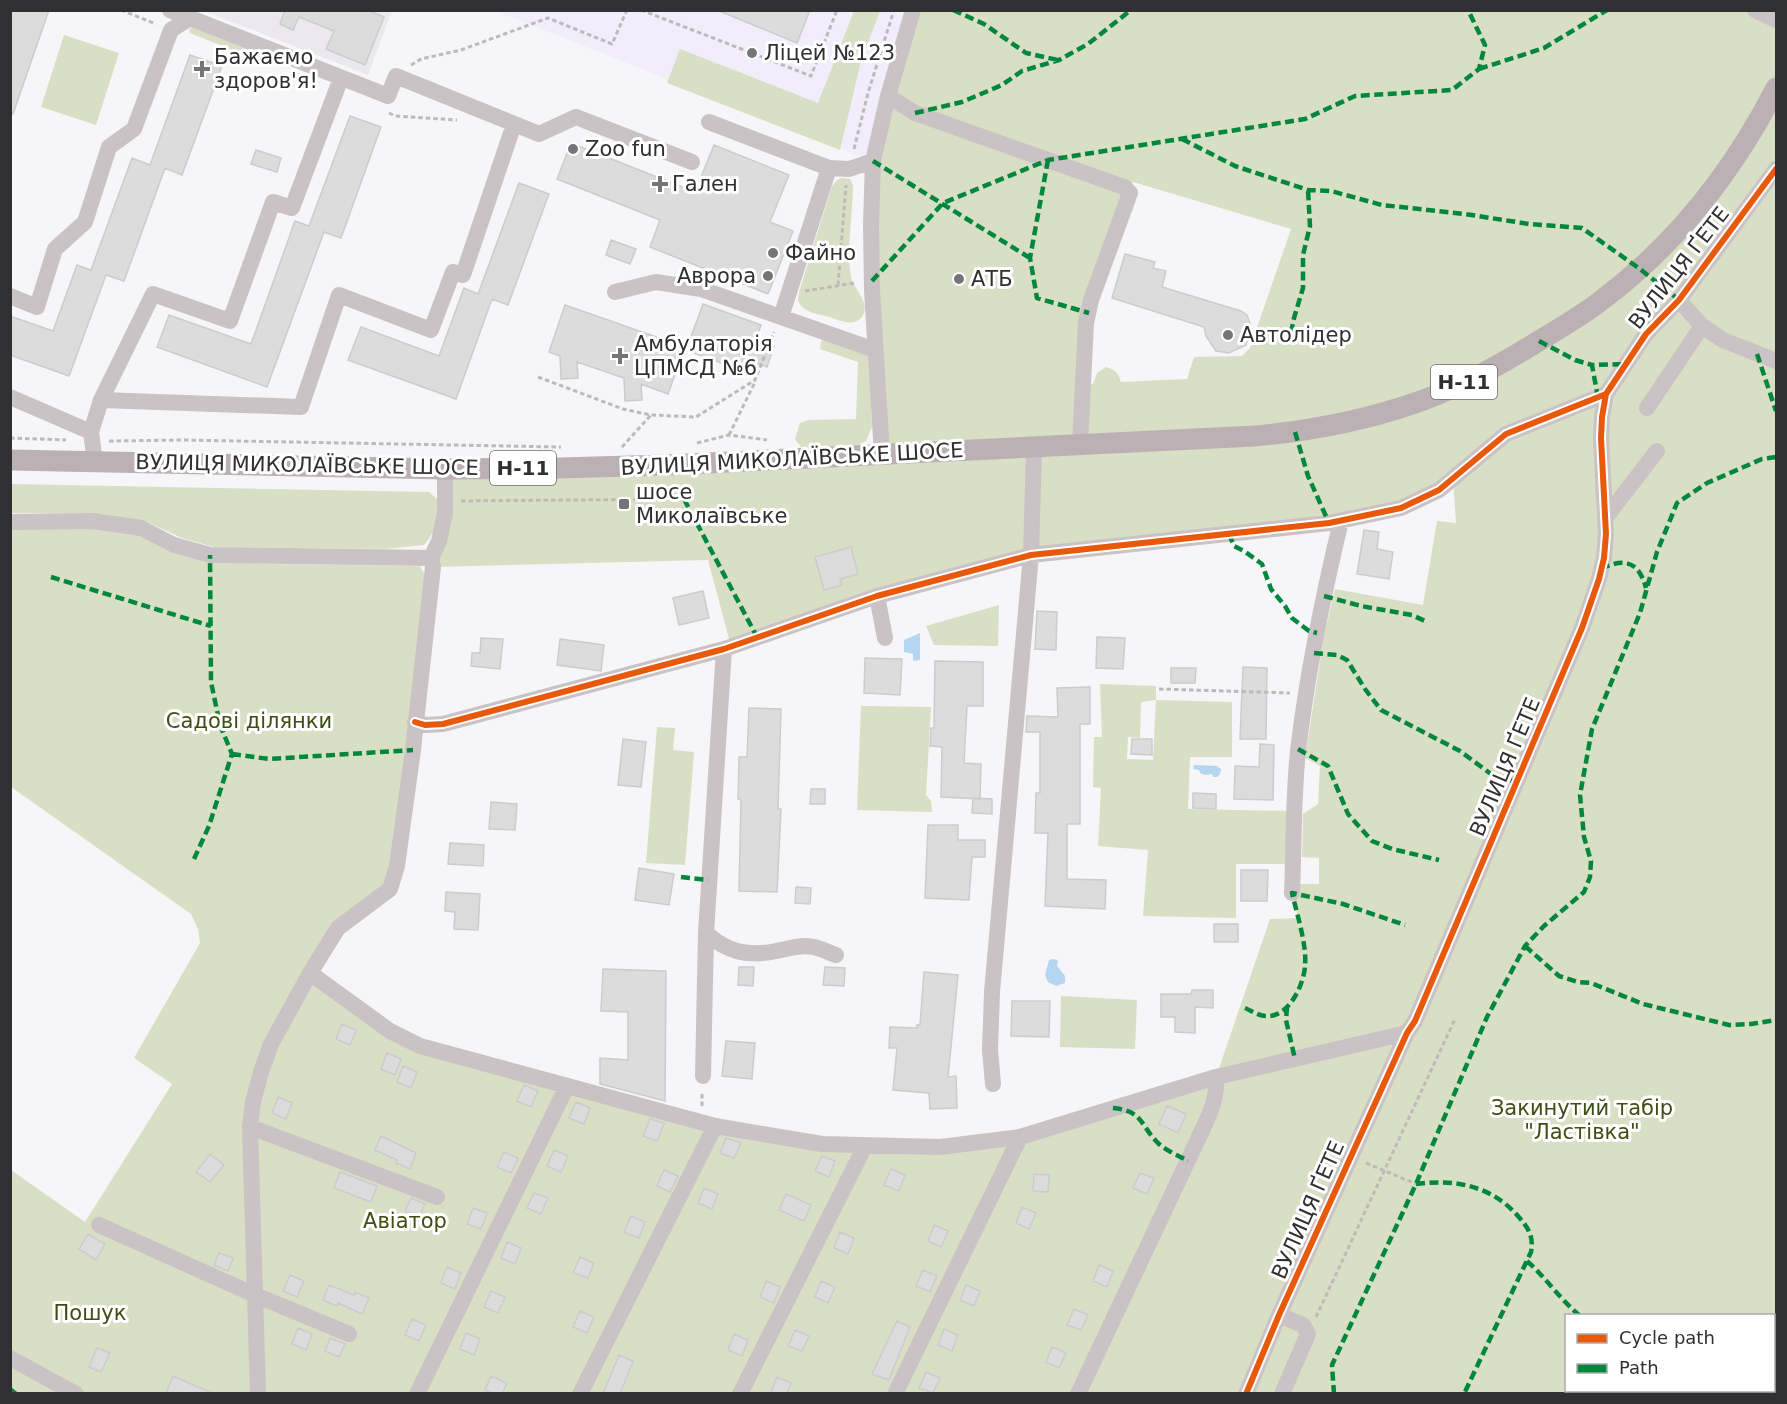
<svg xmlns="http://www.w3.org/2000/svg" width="1787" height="1404" viewBox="0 0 1787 1404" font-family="'DejaVu Sans',sans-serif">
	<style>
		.built { fill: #ebe8f0 }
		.education { fill: #f2edfa }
		.green { fill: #d8dfc5; fill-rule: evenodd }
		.water { fill: #b4d6f0 }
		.building { fill: #dcdcdd; stroke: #ccccce; stroke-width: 1.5 }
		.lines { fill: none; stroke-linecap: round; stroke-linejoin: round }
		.path { stroke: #bebabc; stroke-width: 3; stroke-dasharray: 4.5 3; stroke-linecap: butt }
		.minor { stroke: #cac2c4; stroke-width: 16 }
		.major { stroke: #bbb0b4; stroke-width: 21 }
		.quiet { stroke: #00873e; stroke-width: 4.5; stroke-dasharray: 9 4.5; stroke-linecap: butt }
		.cycleway-casing { stroke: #fff; stroke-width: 10 }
		.cycleway { stroke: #e8590c; stroke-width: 6 }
		.poi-dot { fill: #757477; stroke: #fff; stroke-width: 2 }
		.labels { text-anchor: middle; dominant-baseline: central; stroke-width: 6; stroke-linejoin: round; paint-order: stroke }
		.shield { fill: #fff; stroke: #6e6d6f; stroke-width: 1.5 }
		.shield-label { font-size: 20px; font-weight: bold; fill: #302f31 }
		.poi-label { font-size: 21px; fill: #302f31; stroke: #fff; text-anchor: start }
		.street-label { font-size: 21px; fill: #302f31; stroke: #fff }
		.park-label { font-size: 21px; fill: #414e13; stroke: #fff }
	</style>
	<rect width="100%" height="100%" fill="#f6f5f8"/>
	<!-- built -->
	<path class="built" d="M204,11h188l-24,64z"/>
	<!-- education -->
	<path class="education" d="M496,11h417l-40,150z"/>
	<!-- green -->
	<path class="green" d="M1755,10l21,10v1358l-2,2v-64h-208v74l197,1 -3,2h-1749v-223l74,52 87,-138 -38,-26 66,-115 -2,-14 -7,-15 -180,-127v-259h79l48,7 35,18 36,10 211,3 5,9 -19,177 -15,113 -6,19 -75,89 110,73 402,98 198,-7 196,-60 54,-158 28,-1 -6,-25 1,-9h26v-26l-17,-1 1,-43 15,-10 2,-38 -15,-8 19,-122 11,-47 88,16 14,-84 19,2 -3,-43 -52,28 -370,47 -300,91 -23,-86 -275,7 12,-98 437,-14 -9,-294 40,-150zM1133,182l158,47 -41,119 -8,8 -48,1 -7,22 -66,3c-3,-10 -6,-12 -15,-15l-9,6 -4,11 -9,-1 7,-83z
		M854,11h26l-19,50 -21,89 -173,-67 13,-34 138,54z
		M192,27l78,30 1,4 -4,3 -77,-31 -1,-4z
		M64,35l55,18 -23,72 -55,-18z
		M842,178l8,1 3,6c0,31 -7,62 -2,92 3,13 19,24 12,38 -7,13 -23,6 -33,2 -12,-3 -26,-4 -32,-16l1,-9 33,-106 5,-6z
		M822,337l47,16 3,74 -6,14 -7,4 -58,2 -6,-8 5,-16 8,-3 48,-1 2,-57 -38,-13z
		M11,484l418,8 8,7c2,17 -1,33 -13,46l-38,4 -172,-2 -32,-9 -35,-16 -46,-8 -90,-1z
		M999,605l-1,41 -64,-1 -8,-19z
		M1100,684l56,2v14l76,2v55h-42l-2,52 101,2 -2,53h-51v54l-93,-2 5,-66 -50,-4 3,-58 -8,-1 1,-50h8zM1156,700l-3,60 -26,-1 1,-22 12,1 1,-36z
		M861,706l70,1 -5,88 5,6 1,11 -75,-2z
		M657,727l18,1 -2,22 21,2 -9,113 -39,-2z
		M1061,996l76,4 -2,49 -75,-2z"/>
	<!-- water -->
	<path class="water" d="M920,633v27l-7,1v-7l-9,-2v-12z
		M1194,765l23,1 4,3 -1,5 -3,3h-4l-1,-3 -7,1 -5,-2 -1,-3 -6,-1z
		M1053,959l5,1 -1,6 8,10v7l-9,3 -8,-4 -3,-7 4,-15z"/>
	<!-- building -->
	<path class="building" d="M13,10h36l-36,104h-3v-98z
		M285,10h82l17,7 -19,48 -39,-16 8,-18 -35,-14 -6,13 -13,-6z
		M717,10h93l-13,33z
		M190,55l32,11 -40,109 -17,-7 -41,113 -18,-6 -37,101 -59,-21v-39l43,15 24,-66 14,5 41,-112 18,7z
		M350,116l31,11 -40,111 -17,-6 -57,155 -110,-40 12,-32 82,29 44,-123 14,5z
		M571,143l124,49 19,-47 75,30 -19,47 23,9 -25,63 -118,-47 10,-27 -103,-41z
		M256,150l25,8 -4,14 -26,-8z
		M519,183l30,11 -41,111 -16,-6 -36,100 -108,-39 13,-33 78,29 25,-68 14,6z
		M611,240l25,9 -6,15 -24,-9z
		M1125,254l30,8 -2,6 13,3 -4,16 79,24 6,4 3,8v7l-4,15 -17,8 -13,-2 -10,-15 -2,-9 -92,-29z
		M703,304l58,21 -5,15 18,6 -7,21 -17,-6 -4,11 -60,-22z
		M565,305l120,42 -17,47 -27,-10 1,16 -17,1 -1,-23 -47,-16 1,16 -17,1 -1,-23 -11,-4z
		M1364,530l15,2 -2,17 16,3 -4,27 -32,-5z
		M851,547l7,27 -18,5 2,6 -18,5 -9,-33z
		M703,591l6,27 -30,7 -6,-27z
		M1037,611l20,1 -1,38 -21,-1z
		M1097,637l28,1 -2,31 -27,-1z
		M481,638l22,1 -3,30 -29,-3 1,-13h8z
		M560,639l44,6 -3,26 -44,-6z
		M865,658l37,1 -2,36 -36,-2z
		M935,661l48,1v44h-16l-3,57 17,1 -1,35 -39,-2 1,-50 -12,-1 1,-18h3z
		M1243,667l24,1 -1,71h-26z
		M1171,668h25l-1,15h-24z
		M1090,687v37h-10v100h-13v55l39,1 -1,29 -60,-3 3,-73h-13l1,-40h4v-61h-14l1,-16 31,1 -1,-29z
		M749,708l32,1 -3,100h3l-4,83 -38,-1 2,-91 -3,-1 1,-42h8z
		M623,739l23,3 -5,45 -23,-2z
		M1132,739h20v16l-21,-1z
		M1260,744l14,1 -1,55 -39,-1 1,-33 24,1z
		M811,789h14v15h-15z
		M1193,793l23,1v15l-23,-1z
		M973,798l19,1v15l-20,-1z
		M491,802l26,2 -2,26 -26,-1z
		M928,825h30v15h27v17h-13l-3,43 -44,-2z
		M450,843l34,2 -1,21 -35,-2z
		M639,868l35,6 -5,31 -34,-5z
		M1241,870h27l-1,31h-26z
		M796,887l15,1 -1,16 -15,-1z
		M446,892l34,2 -2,36 -24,-1 1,-17 -10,-1z
		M1214,924h24v18h-24z
		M739,967h15l-1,19 -15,-1z
		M825,967l20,1 -1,18 -21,-1z
		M603,969l63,2 -1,130 -65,-17v-26l28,2v-48l-27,-1z
		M924,972l34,3 -10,102 8,-1 1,32 -27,1 -1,-16 -36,-3 4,-42h-8l1,-21 27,1v-3h3z
		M1192,990h21v18l-18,-1v26l-20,-1v-15h-14v-23h30z
		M1012,1001h38l-1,36 -38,-1z
		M342,1024l14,6 -6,15 -14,-6z
		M726,1041l29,2 -3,36 -30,-3z
		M387,1053l14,6 -6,16 -14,-6z
		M403,1066l14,6 -6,16 -14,-6z
		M524,1085l14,6 -7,16 -14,-6z
		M278,1097l14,6 -6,16 -14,-6z
		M576,1102l14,6 -6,16 -15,-6z
		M1167,1106l19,8 -8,19 -19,-9z
		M650,1119l14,4 -7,18 -14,-5z
		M381,1136l35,17 -6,16 -14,-6 1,-3 -22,-10z
		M726,1138l15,5 -7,15 -14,-5z
		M554,1150l14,6 -7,16 -14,-6z
		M504,1152l14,6 -7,15 -14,-6z
		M210,1154l14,11 -14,17 -14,-10z
		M822,1156l13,5 -6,16 -14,-6z
		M891,1169l14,6 -6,16 -15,-6z
		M664,1170l14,6 -8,16 -13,-6z
		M340,1172l37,14 -6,16 -37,-14z
		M1140,1173l14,5 -7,16 -14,-6z
		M1034,1174l15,1 -1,17 -15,-1z
		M704,1188l14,6 -6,15 -14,-6z
		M534,1193l14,5 -7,16 -14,-6z
		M786,1194l25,11 -7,16 -25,-11z
		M411,1198l14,6 -6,13 -14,-6z
		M1022,1207l14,6 -7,16 -13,-6z
		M473,1208l14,5 -6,16 -14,-5z
		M631,1216l14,6 -6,16 -15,-6z
		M934,1225l14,6 -7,16 -13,-6z
		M840,1232l14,6 -6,16 -14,-6z
		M88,1234l17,10 -9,16 -17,-11z
		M507,1242l14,6 -6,16 -14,-6z
		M219,1253l14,5 -5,13 -14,-6z
		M580,1257l14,6 -6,15 -15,-5z
		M1099,1265l14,6 -6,16 -14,-6z
		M447,1267l14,6 -6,16 -14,-6z
		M923,1270l14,6 -7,16 -14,-6z
		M290,1275l14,6 -7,16 -14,-6z
		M766,1281l14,6 -6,16 -14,-6z
		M821,1281l14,6 -7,16 -13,-6z
		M329,1285l25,10 1,-3 14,6 -7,16 -24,-11 -1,3 -14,-6z
		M966,1285l14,6 -6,15 -14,-6z
		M491,1291l14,6 -7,16 -14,-6z
		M1074,1309l14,6 -7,15 -14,-5z
		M580,1311l14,6 -7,16 -14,-6z
		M412,1319l14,6 -7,16 -14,-6z
		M897,1321l13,6 -21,53 -17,-6z
		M298,1328l14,6 -6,16 -14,-6z
		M944,1329l14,6 -6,16 -14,-6z
		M795,1330l14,6 -7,15 -14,-5z
		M466,1333l14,6 -6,16 -14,-6z
		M734,1334l14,6 -6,16 -14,-6z
		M330,1338l15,6 -6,13 -14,-6z
		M1052,1347l14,6 -7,15 -13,-6z
		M97,1348l13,5 -9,19 -12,-5z
		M619,1355l14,6 -13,33h-17z
		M926,1372l14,6 -7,15 -14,-5z
		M173,1376l41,18h-48z
		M491,1376l16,7 -5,11h-8l-9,-4z
		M777,1377l14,6 -4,11h-17z"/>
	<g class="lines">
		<!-- path -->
		<path class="path" d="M121,10l35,14
			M641,10l170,66 26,-66
			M411,65l10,-6 40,-9 87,-32 64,26 15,-34
			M389,113l6,3 62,4
			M854,149l14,-56 26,-83
			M838,285l8,-100
			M805,291l50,-8
			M538,377l85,32 28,6 45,2 59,-37 19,-48
			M729,435l26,-53
			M10,438l56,2
			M109,441l74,-1 378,7
			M697,443l32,-8 38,5
			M622,447l29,-32
			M461,501l223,-2
			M1159,689l131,4
			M702,1106v-15
			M1366,1163l50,21
			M1316,1317l139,-298"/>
		<!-- minor -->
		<path class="minor" d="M170,10l218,86 8,-20 143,58 37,-17 116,45
			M1755,10l21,10
			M888,96l27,17 209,74 6,6 -39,107 -5,23 -6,121
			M709,122l120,46 20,1 24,-8
			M615,292l41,-10 45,7 174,61
			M10,296l27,11 18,-58 30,-27 24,-75 25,-18 37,-99 19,-12
			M1679,300l23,26 21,14 53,21
			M781,317l48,-149
			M10,397l81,35 4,30
			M101,400l200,7 38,-112 92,35 22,-58 10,3 51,-151
			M1647,408l55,-82
			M91,432l10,-32 52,-106 77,27 43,-119 19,6 49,-130
			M882,455l-10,-165 -1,-66 2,-63 15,-65 25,-86
			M1606,517l51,-66
			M10,522l83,-1 48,7 33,17 36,10 221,3
			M877,596l8,42
			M415,722l10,3 18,-1 281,-75 153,-53 154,-41 298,-32 72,-15 38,-18 67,-56 100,-40
			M1292,893c2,-47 1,-95 6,-142 9,-77 25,-155 43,-230
			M706,933c21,19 42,24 70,18 12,-2 24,-7 37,-4 8,1 16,6 23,8
			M310,973l80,58 30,15 295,80 107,18 118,3 80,-10 196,-60 191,-44
			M703,1076l3,-143 18,-284
			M993,1084l-3,-34 2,-58 39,-437 3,-107
			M250,1127l187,70
			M99,1225l156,70 94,39
			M1279,1315l24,10 5,9 -26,60
			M10,1358l66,36
			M258,1394l-8,-267 3,-25 8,-30 10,-28 39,-71 28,-45 52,-39 7,-23 16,-116 20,-183 -2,-9 8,-17 6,-28v-44
			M417,1394l150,-308
			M580,1394l135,-268
			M740,1394l125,-248
			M895,1394l125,-257
			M1078,1394l121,-257c9,-19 19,-38 17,-60
			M1246,1394l33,-79 128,-282 8,-12 167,-393 17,-49 5,-21 2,-24 -5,-96 1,-21 4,-23 40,-60 33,-34 97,-131"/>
		<!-- major -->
		<path class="major" d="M10,460l435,9 114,-1 107,-3 589,-29c54,-5 108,-15 160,-33 39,-13 78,-34 114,-56 24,-15 50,-29 73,-47 74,-56 132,-130 174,-212"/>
		<!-- quiet -->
		<path class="quiet" d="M953,10l31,14 42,29 32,7
			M1479,69l65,-21 63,-38
			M915,113l47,-11 40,-17 20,-14 37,-11 29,-16 43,-34
			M1182,139l53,27 73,24 23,1 51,14 83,9 64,10 53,4 58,41 39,31
			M1048,160l-18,98 7,40 52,15
			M873,161l157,97
			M872,281l71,-78 105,-43 257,-41 50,-23 97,-6 27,-21 6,-24 -17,-35
			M1291,333l3,-15 9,-30v-33l7,-29 -2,-36
			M1539,341l36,19 17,5
			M1757,354l19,57
			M1598,398l-6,-33 34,-1
			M1295,432l13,44 21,47
			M684,499l73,138
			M1229,534l5,12 10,5 18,13 9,25 14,17 7,12 17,13 8,2
			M1601,569c24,-12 38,-7 45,19
			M51,577l160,49
			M1324,596l37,10 51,9 13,6
			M1314,653l23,2 10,5 18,29 16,21 79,41 31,23 25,8
			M1298,749l30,17 20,48 24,27 20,8 47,11
			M232,754l37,5 144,-9
			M194,859l15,-33 23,-72 -12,-29 -9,-43 -1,-127
			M681,877l27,3
			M1525,946l34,30 19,6 13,1 52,21 86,21 22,-1 25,-4
			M1287,1007l-1,13 9,39
			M1245,1008c7,3 14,8 21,8 23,2 38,-32 39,-50 2,-21 -8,-52 -13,-73l51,11 62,21
			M1113,1108c31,3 27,18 46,36 8,7 20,12 29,17
			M1416,1184c38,-5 74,1 101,31 11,12 17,21 14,37l-67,142
			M1527,1261c19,17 33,38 53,55
			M1774,1321l2,-4
			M10,1389l6,5
			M1334,1394l-2,-29 84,-181 71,-167 38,-71 19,-20 40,-34 6,-15 1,-16 -7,-24 -4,-42 12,-66 48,-116 17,-61 20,-49 30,-20 55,-24 14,-2
			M1714,1394l2,-4"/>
		<defs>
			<path id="cycleway" d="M415,722l10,3 18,-1 281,-75 153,-53 154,-41 298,-32 72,-15 38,-18 67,-56 100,-40
				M1246,1394l33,-79 128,-282 8,-12 167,-393 17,-49 5,-21 2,-24 -5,-96 1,-21 4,-23 40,-60 33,-34 97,-131"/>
		</defs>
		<!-- cycleway casing -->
		<use href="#cycleway" class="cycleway-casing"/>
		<!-- cycleway -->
		<use href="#cycleway" class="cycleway"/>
	</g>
	<!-- markers -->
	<g class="poi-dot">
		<circle cx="752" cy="53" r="6"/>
		<path d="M199 60h6v6h6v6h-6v6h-6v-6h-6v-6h6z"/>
		<circle cx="573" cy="149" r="6"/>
		<path d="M657 175h6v6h6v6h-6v6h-6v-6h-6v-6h6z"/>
		<circle cx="773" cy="253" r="6"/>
		<circle cx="768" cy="276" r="6"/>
		<circle cx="959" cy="279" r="6"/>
		<circle cx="1228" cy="335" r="6"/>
		<path d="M617 347h6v6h6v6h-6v6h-6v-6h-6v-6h6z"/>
		<rect x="618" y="498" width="12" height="12" rx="3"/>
	</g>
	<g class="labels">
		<!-- shield labels -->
		<g class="shield">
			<rect x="1431" y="365" width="66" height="34" rx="4.5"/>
			<rect x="490" y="451" width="66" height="34" rx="4.5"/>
		</g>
		<g class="shield-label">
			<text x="1464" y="382">Н-11</text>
			<text x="523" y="468">Н-11</text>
		</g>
		<!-- poi labels -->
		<g class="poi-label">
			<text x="764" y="53">Ліцей №123</text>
			<text x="214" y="57">Бажаємо<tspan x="214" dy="24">здоров'я!</tspan></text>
			<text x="585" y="149">Zoo fun</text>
			<text x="672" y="184">Гален</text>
			<text x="785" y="253">Файно</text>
			<text x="756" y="276" text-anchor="end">Аврора</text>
			<text x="971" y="279">АТБ</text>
			<text x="1240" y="335">Автолідер</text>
			<text x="634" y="344">Амбулаторія<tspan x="634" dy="24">ЦПМСД №6</tspan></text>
			<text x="636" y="492">шосе<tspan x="636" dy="24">Миколаївське</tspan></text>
		</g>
		<!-- street labels -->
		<g class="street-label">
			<text transform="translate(1679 268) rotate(-52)">ВУЛИЦЯ ҐЕТЕ</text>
			<text transform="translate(792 459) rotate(-3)">ВУЛИЦЯ МИКОЛАЇВСЬКЕ ШОСЕ</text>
			<text transform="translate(307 465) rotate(1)">ВУЛИЦЯ МИКОЛАЇВСЬКЕ ШОСЕ</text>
			<text transform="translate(1505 767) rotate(-67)">ВУЛИЦЯ ҐЕТЕ</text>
			<text transform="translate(1308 1210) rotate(-66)">ВУЛИЦЯ ҐЕТЕ</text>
		</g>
		<!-- park labels -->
		<g class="park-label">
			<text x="249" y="721">Садові ділянки</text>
			<text x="1582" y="1108">Закинутий табір<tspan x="1582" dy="24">"Ластівка"</tspan></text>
			<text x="405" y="1221">Авіатор</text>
			<text x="90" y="1313">Пошук</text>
		</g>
	</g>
	<!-- border -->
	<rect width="1787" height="1404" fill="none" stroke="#302f31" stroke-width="24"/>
	<!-- legend -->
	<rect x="1565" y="1314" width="210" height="78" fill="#ffffff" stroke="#acacad" stroke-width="1.5"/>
	<rect x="1577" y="1334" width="30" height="9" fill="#e8590c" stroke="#acacad" stroke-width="1.5"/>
	<text x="1619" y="1344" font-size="18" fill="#302f31">Cycle path</text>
	<rect x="1577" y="1364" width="30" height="9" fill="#00873e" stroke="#acacad" stroke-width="1.5"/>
	<text x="1619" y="1374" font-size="18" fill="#302f31">Path</text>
</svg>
